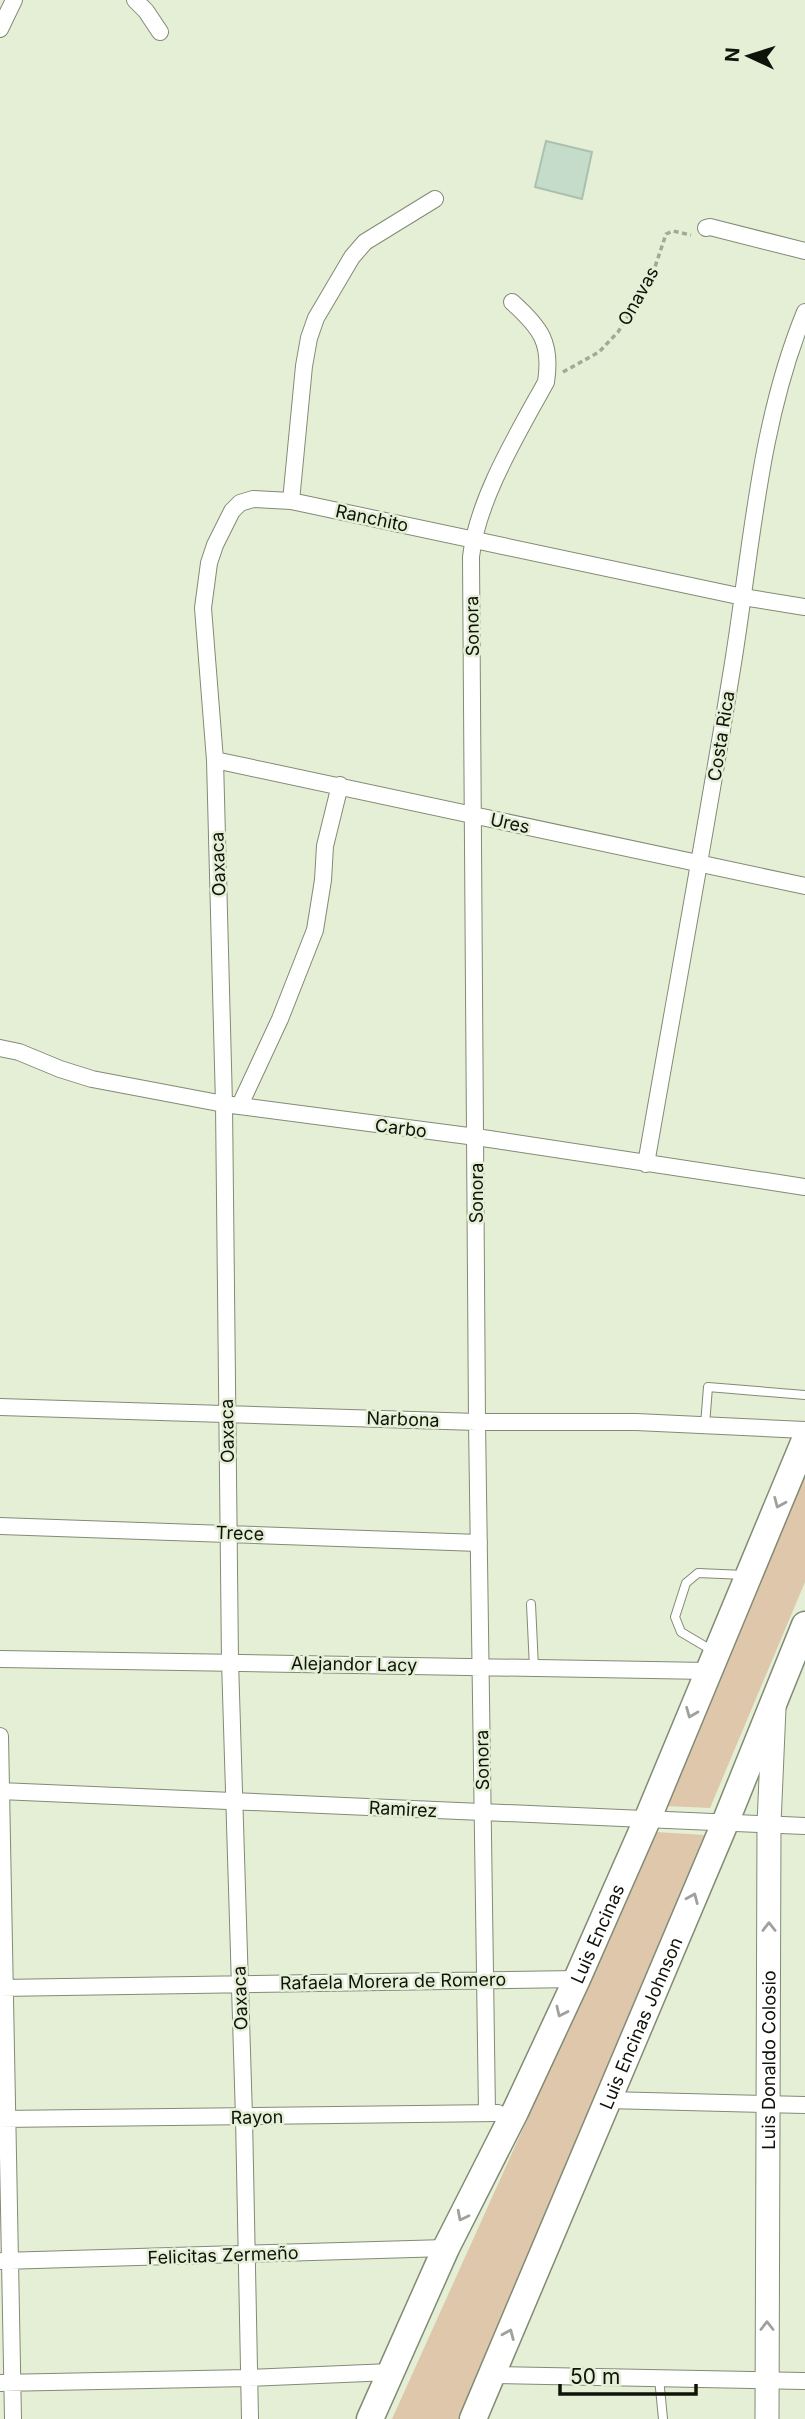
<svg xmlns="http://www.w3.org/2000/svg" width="805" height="2419" viewBox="0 0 805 2419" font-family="Inter,sans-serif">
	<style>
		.green { fill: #dec7ab }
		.building { fill: #c5dcca; stroke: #abc1af; stroke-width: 2 }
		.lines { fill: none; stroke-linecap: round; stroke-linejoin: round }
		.lane-casing { stroke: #828b74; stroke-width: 10 }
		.street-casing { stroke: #828b74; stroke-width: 18 }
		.secondary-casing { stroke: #828b74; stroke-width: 25 }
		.primary-casing { stroke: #828b74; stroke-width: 29 }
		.path { stroke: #a2aa96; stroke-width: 3.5; stroke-dasharray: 5 3.5; stroke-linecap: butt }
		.lane { stroke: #fff; stroke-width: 8 }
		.street { stroke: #fff; stroke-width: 16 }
		.secondary { stroke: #fff; stroke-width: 23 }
		.primary { stroke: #fff; stroke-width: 26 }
		.oneway { stroke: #9fa19d }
		.labels { text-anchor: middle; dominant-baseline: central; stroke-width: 5; stroke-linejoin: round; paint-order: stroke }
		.street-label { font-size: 18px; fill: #0f130a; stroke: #e5efd6 }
	</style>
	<rect width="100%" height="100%" fill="#e5efd6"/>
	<!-- green -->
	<path class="green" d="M805,1476v106l-95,226 -44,-2z
		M657,1832l47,3 -244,584h-68z"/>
	<!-- building -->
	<path class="building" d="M546,141l46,11 -10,47 -47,-12z"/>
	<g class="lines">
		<defs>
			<path id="lane" d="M705,1425l3,-38 97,8
				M531,1604l3,64
				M713,1651l-32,-19 -6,-15 11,-34 12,-10 47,2
				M659,2378l4,41"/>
			<path id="street" d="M135,0l11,11 14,21
				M0,29l14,-29
				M706,228l4,-1 95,24
				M291,501l13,-135 5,-28 7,-20 36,-61 13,-15 70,-43
				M215,760l590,126
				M0,1048l19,4 41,17 32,10 132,25 252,33 329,50
				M240,1105l40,-86 35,-89 8,-50 2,-34 15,-61
				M646,1164c29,-167 60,-334 87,-501 19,-118 26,-239 72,-351
				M0,1407l477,15h159l169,8
				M0,1526l479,17
				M0,1659l708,12
				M0,1736l13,683
				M0,1791l805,35
				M0,1988l577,-9
				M607,2100l198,5
				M487,2113l-10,-691 -6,-865c6,-57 47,-124 75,-175 6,-39 -5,-54 -34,-80
				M0,2119l498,-6
				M2,2261l444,-13
				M492,2375l313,6
				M0,2383l248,-5 143,-6
				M250,2419l-6,-302 -14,-456 -6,-557 -9,-344 -12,-152 6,-45 6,-18 17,-34 8,-8 13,-4 38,2 452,96 62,10"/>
			<g id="secondary">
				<path id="s1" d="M767,2419l2,-595 5,-116"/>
			</g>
			<g id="primary">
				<path id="s2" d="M370,2419l76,-171 69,-136 62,-133 70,-159 158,-380"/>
				<path id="s3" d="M473,2419l252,-596 80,-198"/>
			</g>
		</defs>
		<!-- lane casing -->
		<use href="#lane" class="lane-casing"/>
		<!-- street casing -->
		<use href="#street" class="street-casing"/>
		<!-- secondary casing -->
		<use href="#secondary" class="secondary-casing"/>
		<!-- primary casing -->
		<use href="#primary" class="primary-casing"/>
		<!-- path -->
		<path class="path" d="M563,372l36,-20 19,-20 33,-53 15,-45 7,-3 18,4"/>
		<!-- lane -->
		<use href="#lane" class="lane"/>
		<!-- street -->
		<use href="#street" class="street"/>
		<!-- secondary -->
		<use href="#secondary" class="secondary"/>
		<!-- primary -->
		<use href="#primary" class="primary"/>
	</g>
	<!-- one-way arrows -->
	<defs><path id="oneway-chevron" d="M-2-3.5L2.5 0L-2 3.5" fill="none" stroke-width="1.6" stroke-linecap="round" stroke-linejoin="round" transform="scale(1.75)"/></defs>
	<g class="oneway">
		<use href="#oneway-chevron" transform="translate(779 1503) rotate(113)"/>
		<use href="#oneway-chevron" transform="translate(691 1713) rotate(112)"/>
		<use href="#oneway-chevron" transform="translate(693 1898) rotate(-67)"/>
		<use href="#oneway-chevron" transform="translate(769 1927) rotate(-90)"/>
		<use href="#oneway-chevron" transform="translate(561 2012) rotate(115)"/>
		<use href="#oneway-chevron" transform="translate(462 2216) rotate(117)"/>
		<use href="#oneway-chevron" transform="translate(767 2326) rotate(-90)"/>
		<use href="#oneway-chevron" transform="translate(509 2334) rotate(-67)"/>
	</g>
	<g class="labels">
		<!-- street labels -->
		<g class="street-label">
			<text transform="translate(638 296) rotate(-61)">Onavas</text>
			<text transform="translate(372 518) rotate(12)">Ranchito</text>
			<text transform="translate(472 626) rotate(-91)">Sonora</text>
			<text transform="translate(721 736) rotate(-81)">Costa Rica</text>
			<text transform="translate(510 823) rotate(12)">Ures</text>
			<text transform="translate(218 864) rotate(-92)">Oaxaca</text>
			<text transform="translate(401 1128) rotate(7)">Carbo</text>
			<text transform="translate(476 1193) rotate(-90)">Sonora</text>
			<text transform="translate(403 1419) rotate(2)">Narbona</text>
			<text transform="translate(227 1431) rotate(-91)">Oaxaca</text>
			<text transform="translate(240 1533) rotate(2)">Trece</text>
			<text transform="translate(354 1664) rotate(1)">Alejandor Lacy</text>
			<text transform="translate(482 1760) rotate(-91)">Sonora</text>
			<text transform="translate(403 1809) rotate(3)">Ramirez</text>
			<text stroke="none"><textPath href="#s2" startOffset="536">Luis Encinas</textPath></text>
			<text transform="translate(393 1981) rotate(-1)">Rafaela Morera de Romero</text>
			<text transform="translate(240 1998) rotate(-92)">Oaxaca</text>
			<text stroke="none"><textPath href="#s3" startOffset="430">Luis Encinas Johnson</textPath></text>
			<text stroke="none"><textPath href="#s1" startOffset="359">Luis Donaldo Colosio</textPath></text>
			<text transform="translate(257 2117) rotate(-1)">Rayon</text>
			<text transform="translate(223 2255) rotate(-2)">Felicitas Zermeño</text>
		</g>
	</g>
	<!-- north arrow -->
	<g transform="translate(749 56) rotate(274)" stroke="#e5efd6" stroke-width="5" paint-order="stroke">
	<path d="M0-5L12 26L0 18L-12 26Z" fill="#0f130a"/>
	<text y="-10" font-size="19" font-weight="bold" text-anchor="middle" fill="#0f130a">N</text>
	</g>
	<!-- scale -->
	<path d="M560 2384v10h136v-10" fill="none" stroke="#0f130a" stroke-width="3.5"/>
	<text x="570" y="2384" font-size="21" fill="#0f130a" stroke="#e5efd6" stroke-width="5" paint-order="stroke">50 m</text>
</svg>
